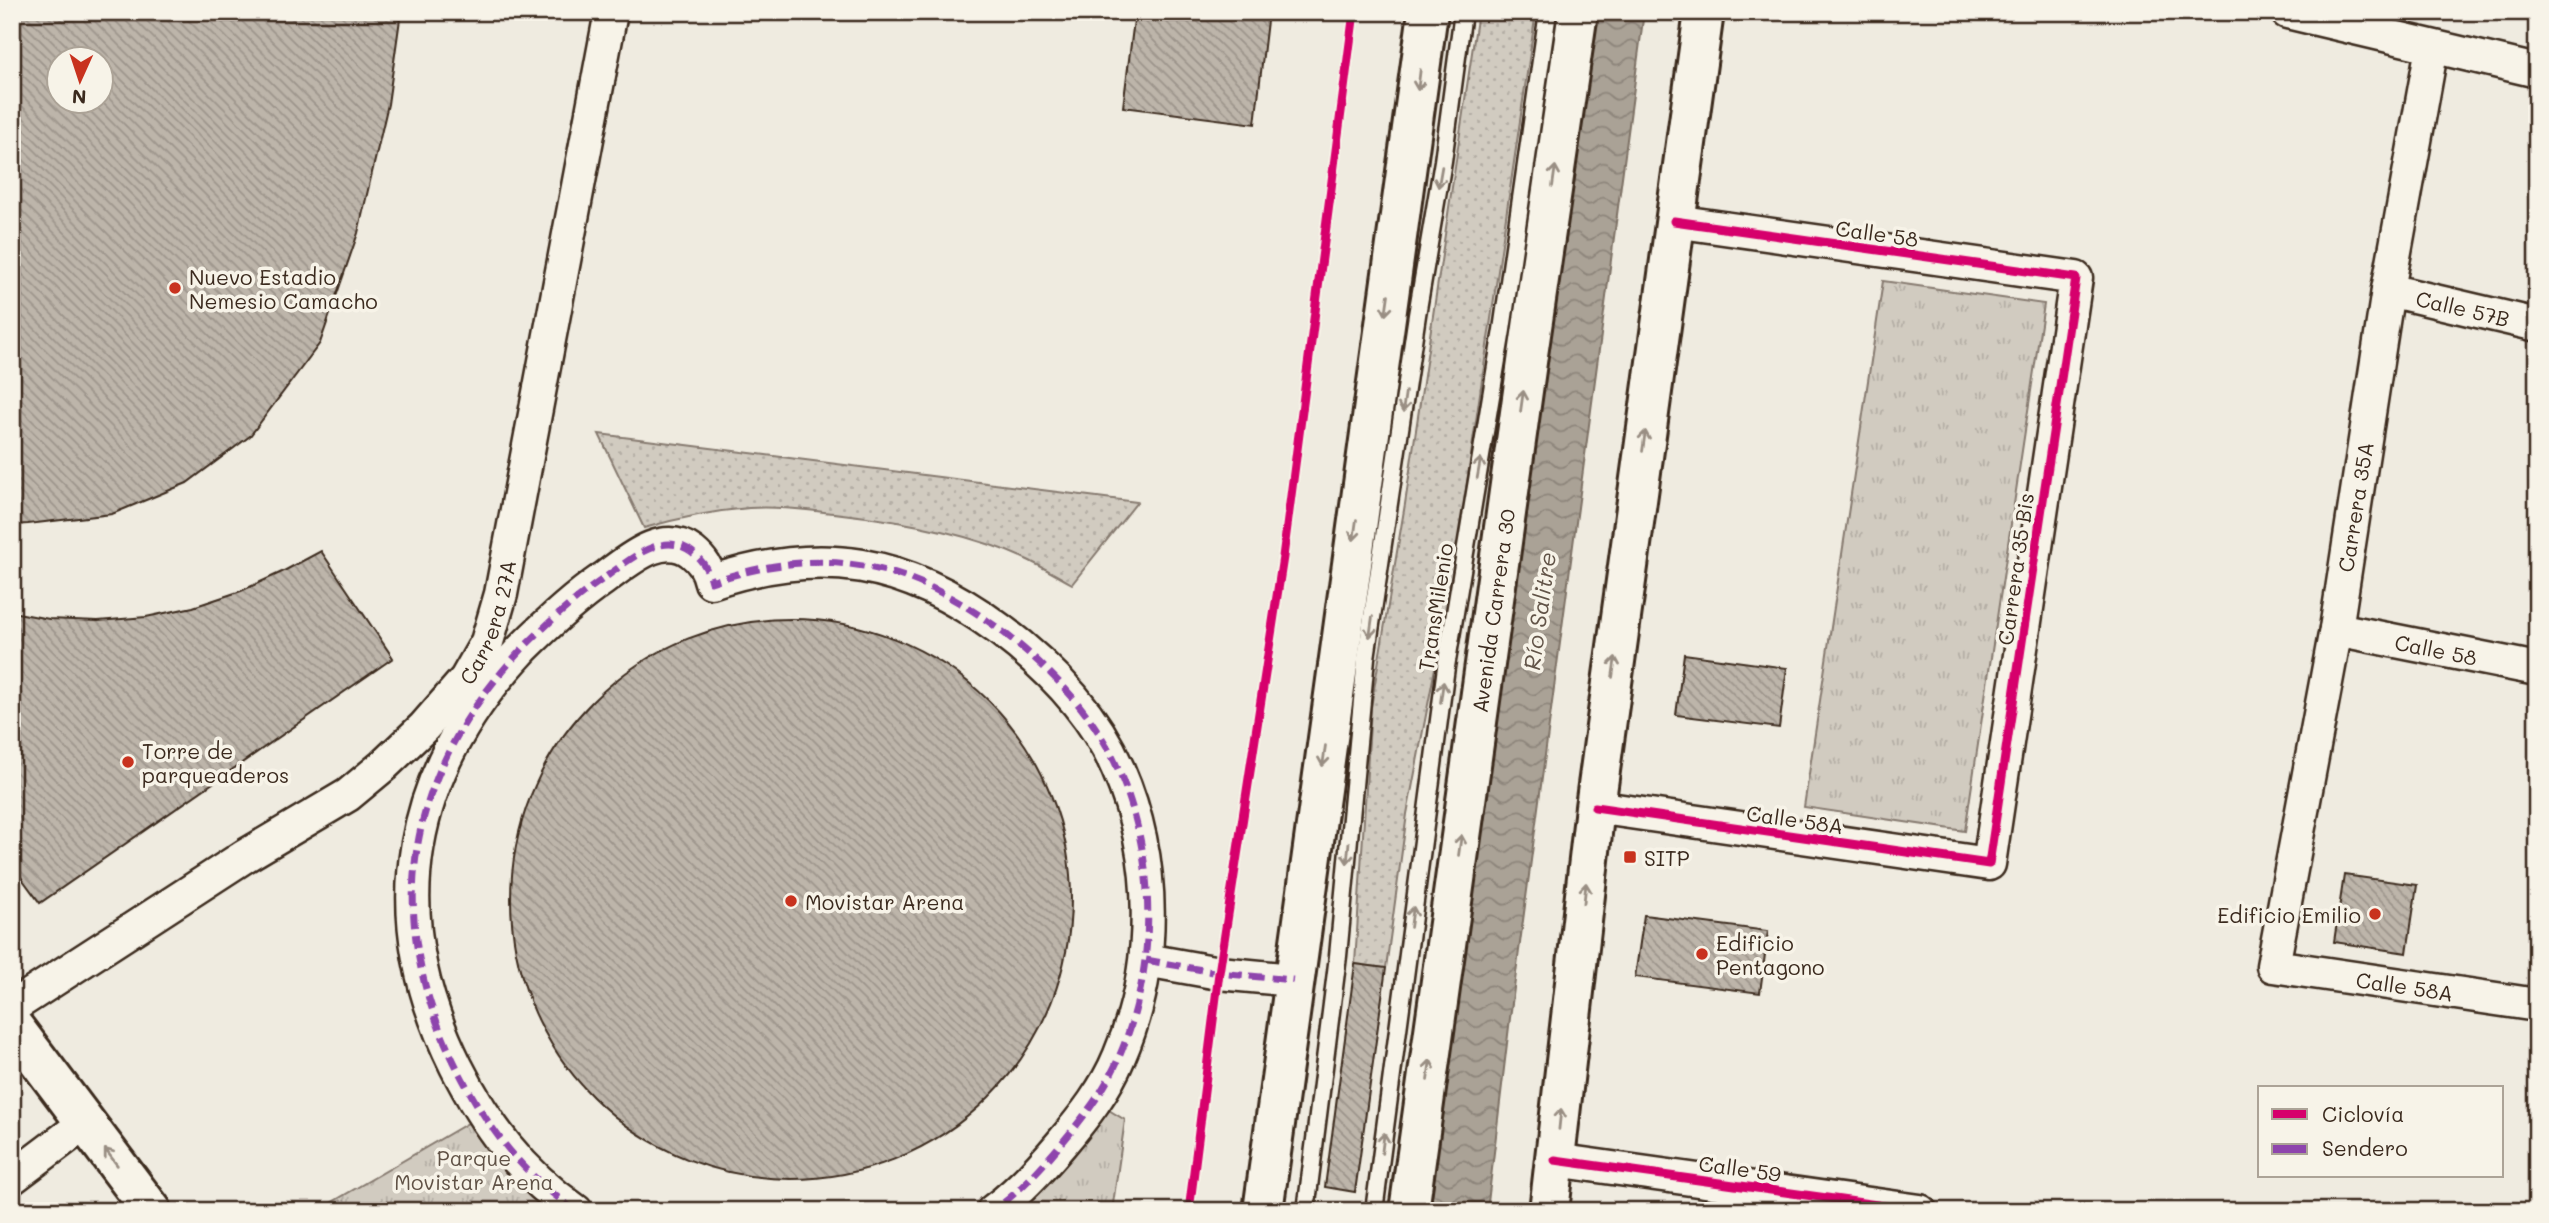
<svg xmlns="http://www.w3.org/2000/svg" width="2549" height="1223" font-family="Mali,sans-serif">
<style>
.grass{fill:url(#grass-dots);stroke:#867a6f;stroke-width:2}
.park{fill:url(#park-tufts);stroke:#867a6f;stroke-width:2}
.water{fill:url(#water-waves);stroke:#7e7266;stroke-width:2}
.building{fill:url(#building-back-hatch);stroke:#3b2a1e;stroke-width:2;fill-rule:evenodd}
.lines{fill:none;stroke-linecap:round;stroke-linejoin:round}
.lane-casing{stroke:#3b2a1e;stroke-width:21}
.street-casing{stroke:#3b2a1e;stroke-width:37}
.secondary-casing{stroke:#3b2a1e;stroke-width:44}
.highway-casing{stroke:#3b2a1e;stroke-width:44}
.lane{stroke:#f7f3e8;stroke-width:16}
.street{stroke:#f7f3e8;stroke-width:32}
.secondary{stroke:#f7f3e8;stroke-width:38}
.highway{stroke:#f7f3e8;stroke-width:38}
.quiet{stroke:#8e44ad;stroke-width:7;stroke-dasharray:14 7;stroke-linecap:butt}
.cycleway-casing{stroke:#f7f3e8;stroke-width:13}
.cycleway{stroke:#d6006c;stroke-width:9}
.oneway{stroke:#998e83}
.poi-dot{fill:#c8321e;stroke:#f7f3e8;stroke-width:2.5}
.labels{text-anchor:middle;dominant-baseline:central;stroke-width:7;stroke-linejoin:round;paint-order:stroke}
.street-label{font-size:21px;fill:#3b2a1e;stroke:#f7f3e8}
.poi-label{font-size:21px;fill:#3b2a1e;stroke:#f7f3e8;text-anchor:start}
.park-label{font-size:21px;fill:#605246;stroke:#f7f3e8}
.water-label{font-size:23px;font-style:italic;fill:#625448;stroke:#f7f3e8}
</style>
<defs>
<pattern id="grass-dots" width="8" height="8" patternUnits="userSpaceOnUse" patternTransform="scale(1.75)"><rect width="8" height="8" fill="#d1cbc0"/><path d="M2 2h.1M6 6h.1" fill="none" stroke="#b4aea5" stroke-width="1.8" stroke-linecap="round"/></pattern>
<pattern id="park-tufts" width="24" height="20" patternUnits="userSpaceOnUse" patternTransform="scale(1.75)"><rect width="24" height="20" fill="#d1cbc0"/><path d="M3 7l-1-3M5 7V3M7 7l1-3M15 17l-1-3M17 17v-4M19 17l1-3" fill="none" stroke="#b4aea5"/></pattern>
<pattern id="water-waves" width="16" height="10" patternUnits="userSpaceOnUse" patternTransform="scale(1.75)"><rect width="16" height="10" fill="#aaa296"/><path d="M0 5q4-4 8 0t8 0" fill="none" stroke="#8c847a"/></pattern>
<pattern id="building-back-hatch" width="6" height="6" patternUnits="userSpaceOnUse" patternTransform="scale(1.75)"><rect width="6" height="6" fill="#bdb5aa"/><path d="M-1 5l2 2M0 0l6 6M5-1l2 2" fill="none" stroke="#9b938a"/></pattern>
</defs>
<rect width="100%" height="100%" fill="#efebe0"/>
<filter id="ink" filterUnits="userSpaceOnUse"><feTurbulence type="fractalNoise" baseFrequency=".0143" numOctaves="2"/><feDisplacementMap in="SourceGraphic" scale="14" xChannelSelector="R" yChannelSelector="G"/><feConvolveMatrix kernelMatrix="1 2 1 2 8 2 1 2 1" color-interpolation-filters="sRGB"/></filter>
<g filter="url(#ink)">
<path class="grass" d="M 1478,12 L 1536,12 L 1455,564 L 1407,814 L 1386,968 L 1355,964 L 1371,707 L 1405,504 Z
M 599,434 L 1137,502 L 1072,584 C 1058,576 1044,568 1030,561 C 972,533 897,520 834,513 C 806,510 776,506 749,508 C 712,511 679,518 644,528 Z"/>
<path class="park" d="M 1883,281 L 2044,304 L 1965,831 L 1804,807 Z
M 1086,1096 L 1125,1120 L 1112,1211 L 985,1211 Z
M 487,1112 L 583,1211 L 317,1211 Z"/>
<path class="water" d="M 1583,12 L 1644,12 L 1510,1018 L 1487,1211 L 1430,1211 Z"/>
<path class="building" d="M 12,12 L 401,12 L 388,104 L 358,233 L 320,343 L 250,436 L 187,483 L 112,514 L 28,524 L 12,525 ZM 60,60 L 102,60 L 102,102 L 60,102 Z
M 1135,12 L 1268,12 L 1255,124 L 1123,107 Z
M 321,551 L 393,658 L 40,903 L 12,865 L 12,612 L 49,619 L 98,621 L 146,617 L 193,607 L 241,591 L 282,572 Z
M511 899a280 280 0 1 1 560 0a280 280 0 1 1-560 0Z
M 1684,654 L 1787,668 L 1779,728 L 1676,715 Z
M 2344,875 L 2417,885 L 2407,953 L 2334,942 Z
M 1644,915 L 1768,931 L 1760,993 L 1635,977 Z
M 1355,964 L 1386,968 L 1355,1192 L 1325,1187 Z"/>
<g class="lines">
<g class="lane-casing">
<path id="lane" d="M 1306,1211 L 1338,956 L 1366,658 L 1417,315 L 1443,161 L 1463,12
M 1374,1211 L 1446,667 L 1502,330 L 1548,12"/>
</g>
<g class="street-casing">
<g id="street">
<path d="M 2287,12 L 2537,71"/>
<path id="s1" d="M 2432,47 L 2388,290 L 2336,629 L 2273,966 L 2537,1005"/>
<path id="s2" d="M 2388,290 L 2537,325"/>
<path id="s3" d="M 2336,629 L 2537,669"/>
<path d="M 1595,807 L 1989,864 L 2076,278 L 1674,221"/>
<path d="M 1146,960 L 1219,973 L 1293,980"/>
<path id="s4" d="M 12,1007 L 245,856 L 348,795 L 383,766 L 424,727 L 466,679 L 487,642 L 501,594 L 611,12"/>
<path d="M 1555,1160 L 1920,1211"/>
<path d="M 12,1178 L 85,1123"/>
<path d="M 576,1211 C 520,1172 486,1126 456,1066 C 380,913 407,771 523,648 C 548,623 574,599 603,579 C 627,562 662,529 692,552 C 703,561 708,569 711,582 C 821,545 906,560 999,629 C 1047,665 1094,713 1118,769 C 1157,858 1158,967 1119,1057 C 1106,1089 1083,1118 1061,1144 C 1040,1169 1019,1192 993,1211"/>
</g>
</g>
<g class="secondary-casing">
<path id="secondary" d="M 12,1025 L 152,1211"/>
</g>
<g class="highway-casing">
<g id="highway">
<path d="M 1263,1211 L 1428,12"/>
<path id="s5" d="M 1409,1211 L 1528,355 L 1578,12"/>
<path d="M 1549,1211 L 1595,807 L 1704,12"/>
</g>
</g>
<use href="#lane" class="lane"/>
<use href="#street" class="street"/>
<use href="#secondary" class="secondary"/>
<use href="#highway" class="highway"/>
<path class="quiet" d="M 1146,960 L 1219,973 L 1293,980
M 576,1211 C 520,1172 486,1126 456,1066 C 380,913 407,771 523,648 C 548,623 574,599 603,579 C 627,562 662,529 692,552 C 703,561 708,569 711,582 C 821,545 906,560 999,629 C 1047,665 1094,713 1118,769 C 1157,858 1158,967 1119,1057 C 1106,1089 1083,1118 1061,1144 C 1040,1169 1019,1192 993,1211"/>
<g class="cycleway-casing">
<path id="cycleway" d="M 1595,807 L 1989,864 L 2076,278 L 1674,221
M 1555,1160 L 1920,1211
M 1189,1211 L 1219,973 L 1283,557 L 1354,12"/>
</g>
<use href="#cycleway" class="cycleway"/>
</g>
<defs><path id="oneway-shaft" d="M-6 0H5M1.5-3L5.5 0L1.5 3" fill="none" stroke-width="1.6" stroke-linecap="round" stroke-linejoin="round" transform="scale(1.75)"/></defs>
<g class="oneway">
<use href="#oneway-shaft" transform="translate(1419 80) rotate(97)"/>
<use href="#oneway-shaft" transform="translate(1554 176) rotate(-82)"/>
<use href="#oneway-shaft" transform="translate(1440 177) rotate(100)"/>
<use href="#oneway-shaft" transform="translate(1387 305) rotate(98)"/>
<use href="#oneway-shaft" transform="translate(1522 401) rotate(-82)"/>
<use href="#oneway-shaft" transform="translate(1404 402) rotate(98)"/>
<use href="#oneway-shaft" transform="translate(1644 441) rotate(-82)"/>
<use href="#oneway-shaft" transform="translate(1479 468) rotate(-80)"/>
<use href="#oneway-shaft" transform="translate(1355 530) rotate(98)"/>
<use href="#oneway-shaft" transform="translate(1371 627) rotate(98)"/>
<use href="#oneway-shaft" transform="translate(1614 667) rotate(-82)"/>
<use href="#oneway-shaft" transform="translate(1442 692) rotate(-82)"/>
<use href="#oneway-shaft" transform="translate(1324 756) rotate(98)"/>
<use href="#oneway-shaft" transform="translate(1460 845) rotate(-82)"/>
<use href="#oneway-shaft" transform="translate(1348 853) rotate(95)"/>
<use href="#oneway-shaft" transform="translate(1585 893) rotate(-84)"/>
<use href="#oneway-shaft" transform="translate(1412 917) rotate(-82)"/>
<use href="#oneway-shaft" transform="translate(1429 1070) rotate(-82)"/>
<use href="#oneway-shaft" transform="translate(1560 1119) rotate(-84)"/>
<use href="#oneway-shaft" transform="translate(1383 1143) rotate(-83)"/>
<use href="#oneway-shaft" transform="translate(111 1157) rotate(-127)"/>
</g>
</g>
<g class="poi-dot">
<circle cx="175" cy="288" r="7"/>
<circle cx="128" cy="762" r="7"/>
<rect x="1623" y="850" width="14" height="14" rx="3.5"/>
<circle cx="791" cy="901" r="7"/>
<circle cx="2375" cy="914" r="7"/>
<circle cx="1702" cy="954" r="7"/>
</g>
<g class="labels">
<g class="street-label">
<text transform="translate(1877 233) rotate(8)">Calle 58</text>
<text stroke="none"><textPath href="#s2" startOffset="77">Calle 57B</textPath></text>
<text transform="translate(2355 507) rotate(-81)">Carrera 35A</text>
<text transform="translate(2015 569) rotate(-82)">Carrera 35 Bis</text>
<text transform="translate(1435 607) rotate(-81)">TransMilenio</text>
<text stroke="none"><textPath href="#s5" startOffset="606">Avenida Carrera 30</textPath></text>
<text stroke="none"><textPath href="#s4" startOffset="625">Carrera 27A</textPath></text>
<text stroke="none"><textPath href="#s3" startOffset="102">Calle 58</textPath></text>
<text transform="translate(1795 819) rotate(8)">Calle 58A</text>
<text stroke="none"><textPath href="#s1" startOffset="1066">Calle 58A</textPath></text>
<text transform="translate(1740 1168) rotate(8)">Calle 59</text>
</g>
<g class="poi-label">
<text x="189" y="276">Nuevo Estadio<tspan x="189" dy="24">Nemesio Camacho</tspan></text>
<text x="142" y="750">Torre de<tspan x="142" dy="24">parqueaderos</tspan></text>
<text x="1644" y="857">SITP</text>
<text x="805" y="901">Movistar Arena</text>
<text x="2361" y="914" text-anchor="end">Edificio Emilio</text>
<text x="1716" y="942">Edificio<tspan x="1716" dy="24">Pentagono</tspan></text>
</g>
<g class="park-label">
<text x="474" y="1157">Parque<tspan x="474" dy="24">Movistar Arena</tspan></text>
</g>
<g class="water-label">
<text transform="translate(1539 611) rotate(-82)">Río Salitre</text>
</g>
</g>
<rect width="2549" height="1223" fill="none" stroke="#f7f3e8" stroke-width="42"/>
<rect x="21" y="21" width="2507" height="1181" fill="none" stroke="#3b2a1e" stroke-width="2.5" filter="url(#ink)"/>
<rect x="2258" y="1086" width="245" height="91" fill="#f7f3e8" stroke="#aca397" stroke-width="2"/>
<rect x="2272" y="1109" width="35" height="10" fill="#d6006c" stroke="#aca397" stroke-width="2"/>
<text x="2322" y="1122" font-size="21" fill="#3b2a1e">Ciclovía</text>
<rect x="2272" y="1144" width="35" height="10" fill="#8e44ad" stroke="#aca397" stroke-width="2"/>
<text x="2322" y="1156" font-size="21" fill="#3b2a1e">Sendero</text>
<g transform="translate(80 80) rotate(183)"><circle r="33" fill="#f7f3e8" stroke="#aca397" stroke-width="2"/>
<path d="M0-5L12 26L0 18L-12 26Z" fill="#c8321e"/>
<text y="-10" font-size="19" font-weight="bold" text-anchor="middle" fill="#3b2a1e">N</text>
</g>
</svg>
